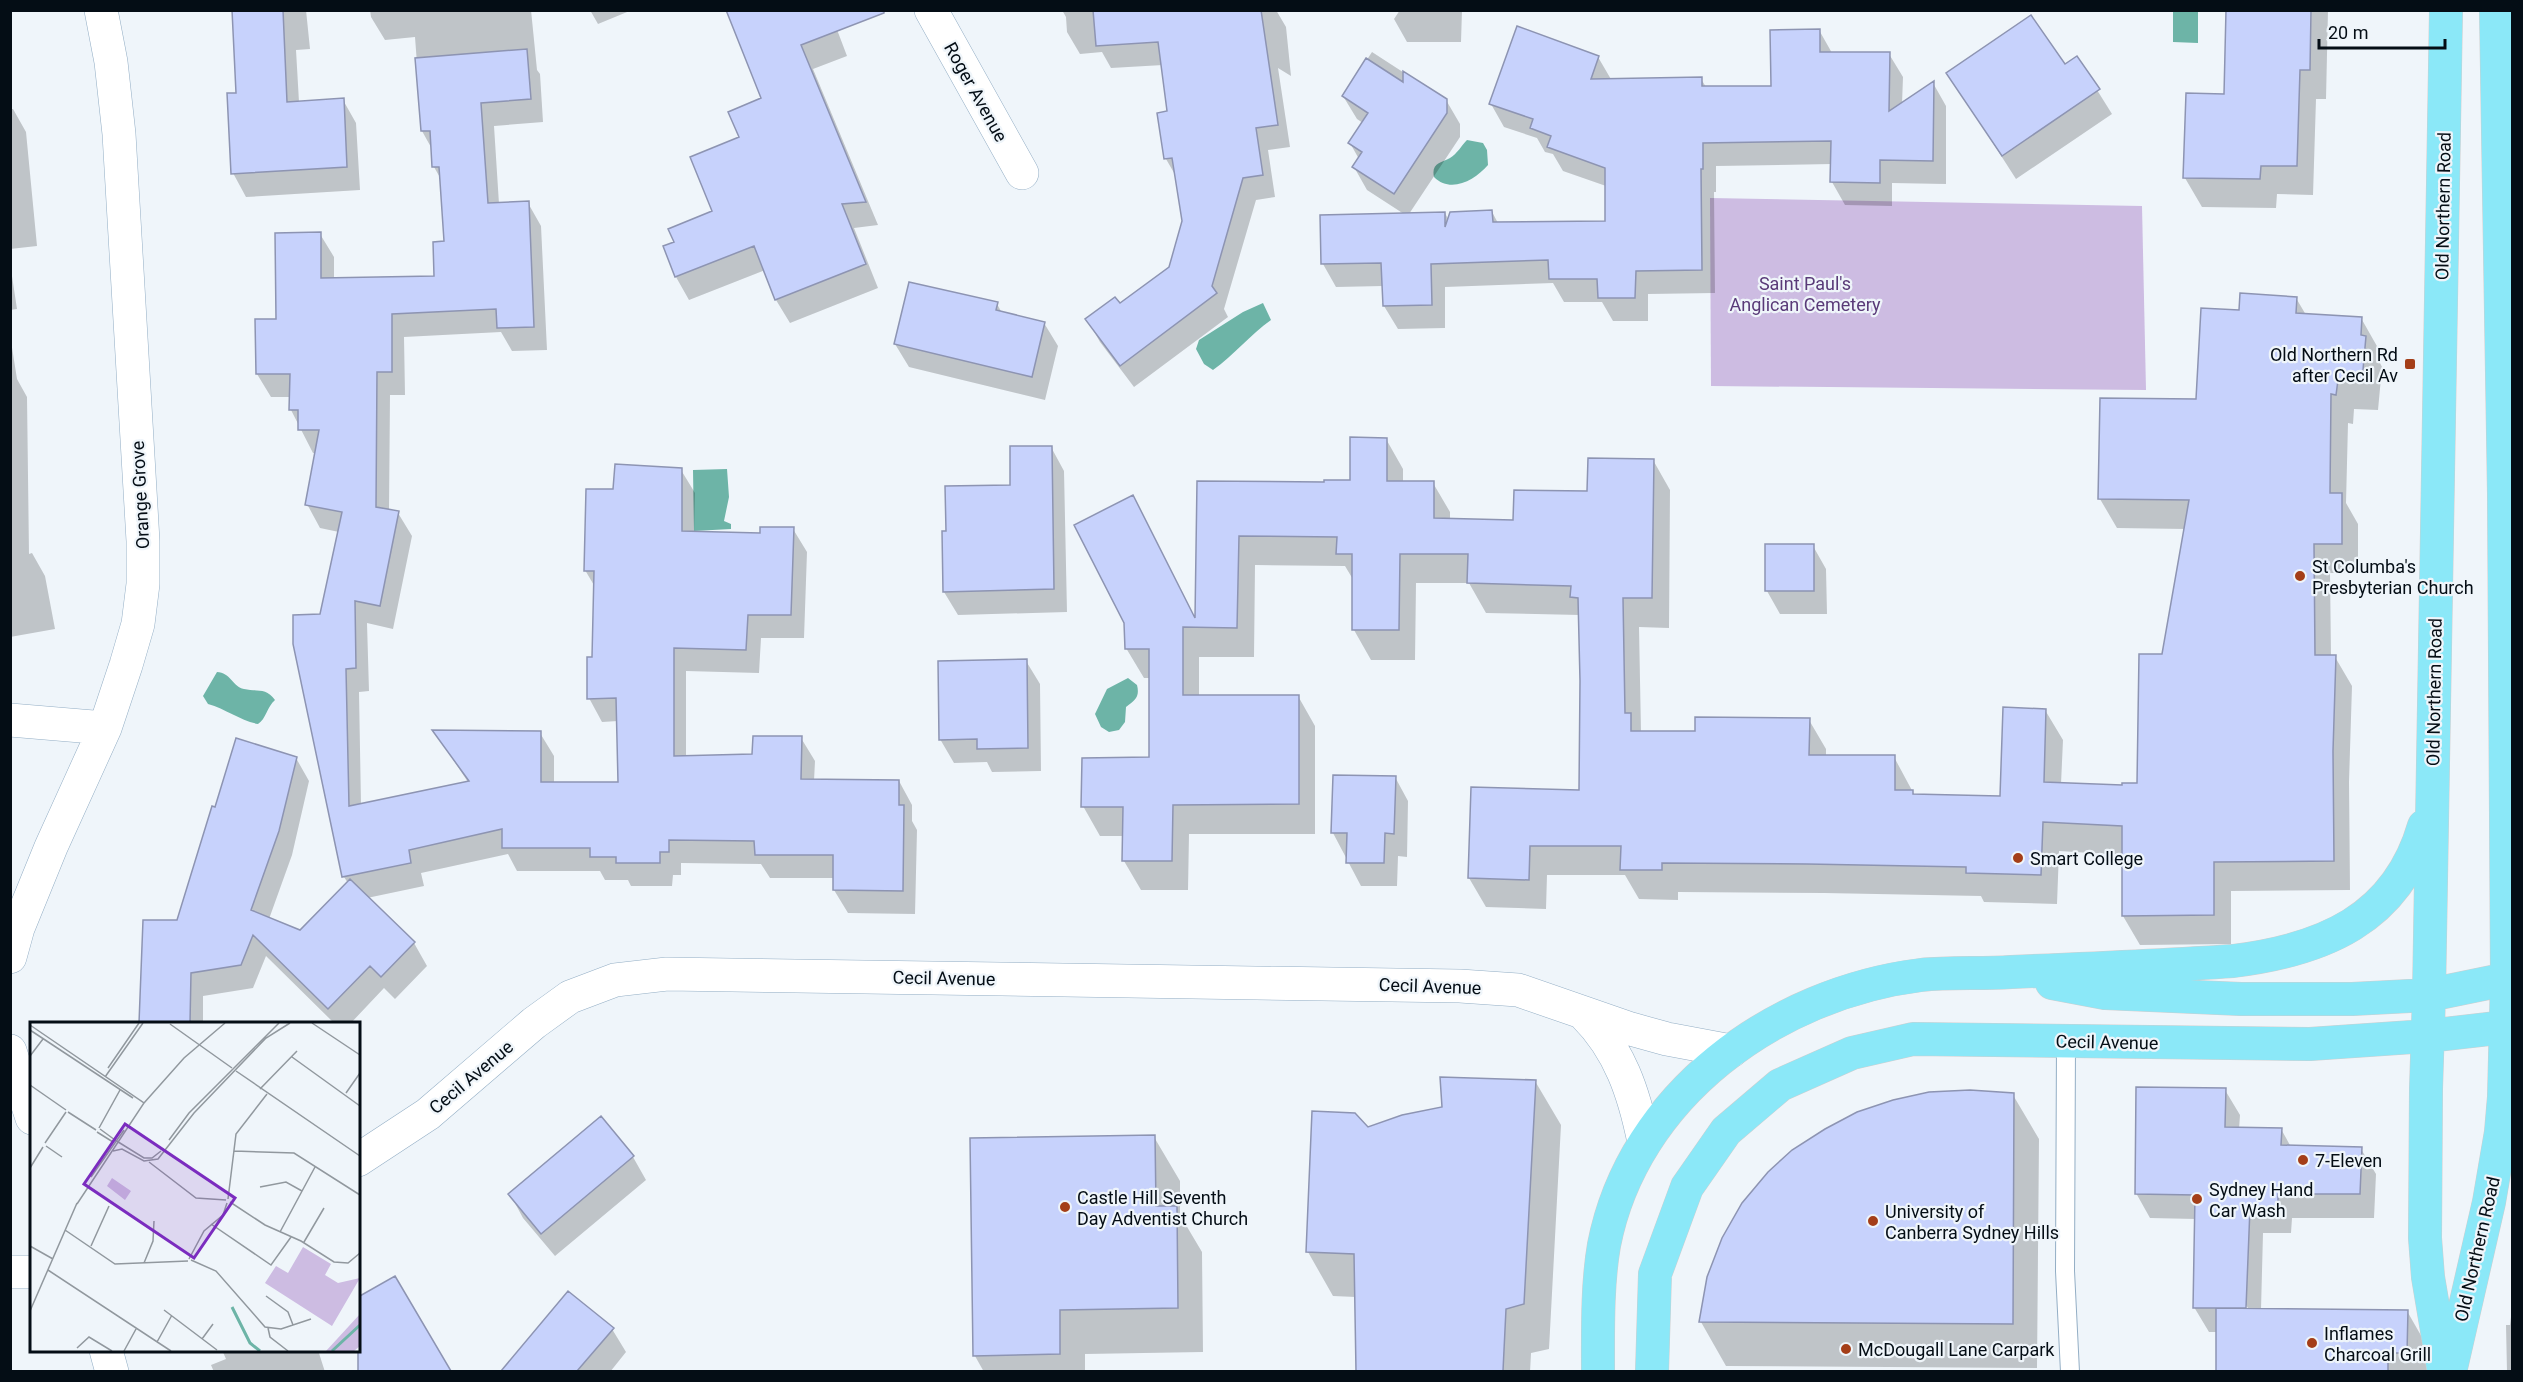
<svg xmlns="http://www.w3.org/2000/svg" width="2523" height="1382" font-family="Roboto,sans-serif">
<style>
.green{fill:#cdbce2}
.water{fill:#6db4a7}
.shadow{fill:#0003;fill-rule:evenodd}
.building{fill:#c7d2fc;stroke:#8d94b2;stroke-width:1.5}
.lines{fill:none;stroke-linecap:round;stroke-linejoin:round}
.lane-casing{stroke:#93aec5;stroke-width:20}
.street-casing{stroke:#93aec5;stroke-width:34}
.primary-casing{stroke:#cdcfd0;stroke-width:34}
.lane{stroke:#fff;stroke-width:18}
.street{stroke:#fff;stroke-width:33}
.primary{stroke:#8be8f8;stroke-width:33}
.poi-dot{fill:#a43e18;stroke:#eff5fa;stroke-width:2}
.labels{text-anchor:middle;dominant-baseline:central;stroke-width:4.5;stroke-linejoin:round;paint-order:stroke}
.street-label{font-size:18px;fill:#040d15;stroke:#eff5fa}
.park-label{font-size:18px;fill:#593a78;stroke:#eff5fa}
.poi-label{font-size:18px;fill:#040d15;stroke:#eff5fa;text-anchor:start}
.inset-river{fill:none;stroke:#6db4a7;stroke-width:3}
.inset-road{fill:none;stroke:#91989e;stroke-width:1.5}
.view{fill:#7b2cbf;fill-opacity:0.15;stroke:#7b2cbf;stroke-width:3}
.inset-edge{fill:none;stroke:#040d15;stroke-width:3}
</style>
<rect width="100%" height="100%" fill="#eff5fa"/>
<path class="green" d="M 1710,198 L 2142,206 L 2146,390 L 1711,386 Z"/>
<path class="water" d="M 2173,11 L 2198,11 L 2198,43 L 2173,42 Z
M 1467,140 L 1483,143 L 1487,150 L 1488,165 C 1475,180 1451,194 1434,177 C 1431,163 1441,163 1450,158 C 1457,154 1462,145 1467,140 Z
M 1263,303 L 1271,320 C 1250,335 1234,355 1213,370 L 1204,364 L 1196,349 L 1199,340 L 1243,312 Z
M 727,469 L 729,497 L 724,521 L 731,524 L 731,529 L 694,531 L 693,470 Z
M 217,672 C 230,672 233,687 244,689 C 256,692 266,687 275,700 C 267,707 266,719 258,724 C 241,721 226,709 208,704 L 203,696 Z
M 1128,678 L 1137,685 C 1140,697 1135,700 1126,707 L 1125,722 L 1119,730 L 1109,732 L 1101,727 L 1095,714 L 1107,689 Z"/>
<path class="shadow" d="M 231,10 L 306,10 L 310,49 L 296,50 L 299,102 L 343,100 L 356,123 L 360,190 L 246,197 L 233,173 L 238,94 L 234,17 Z
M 370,10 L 531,10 L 537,70 L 540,74 L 543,122 L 494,126 L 499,204 L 528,203 L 541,226 L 547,350 L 512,351 L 501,332 L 404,337 L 405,395 L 390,395 L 389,511 L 398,513 L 412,536 L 393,629 L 367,623 L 369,691 L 359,692 L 361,805 L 468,782 L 434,731 L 540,733 L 554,756 L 554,784 L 619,784 L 618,721 L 602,722 L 589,698 L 593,659 L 595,587 L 585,570 L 615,491 L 681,470 L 695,493 L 694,533 L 762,535 L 793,529 L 807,552 L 804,638 L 761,638 L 759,673 L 686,671 L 686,757 L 754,756 L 801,738 L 815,761 L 814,781 L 899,781 L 912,805 L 912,821 L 917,830 L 915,914 L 848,913 L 834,890 L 835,878 L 770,878 L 761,864 L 681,863 L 681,875 L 673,875 L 672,886 L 631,886 L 628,880 L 605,880 L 600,871 L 517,871 L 508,854 L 421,873 L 424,886 L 367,898 L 414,943 L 427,966 L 395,999 L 384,988 L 350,1024 L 335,1024 L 266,956 L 253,988 L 203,996 L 203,1024 L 141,1024 L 144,921 L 179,922 L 296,758 L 309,781 L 292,855 L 269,919 L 301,932 L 348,883 L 344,877 L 295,644 L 322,616 L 339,532 L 320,528 L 307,504 L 316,453 L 313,453 L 291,410 L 291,397 L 271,397 L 257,374 L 277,320 L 320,234 L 334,257 L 334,279 L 435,278 L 446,243 L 442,181 L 434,167 L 432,149 L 422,131 L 415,37 L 385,40 L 371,17 Z
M 590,10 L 632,10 L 598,24 Z
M 1062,10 L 1276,10 L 1286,27 L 1291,76 L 1278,68 L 1290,147 L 1268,150 L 1275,197 L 1256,200 L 1224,309 L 1228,317 L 1134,387 L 1100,342 L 1087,319 L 1119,305 L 1170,267 L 1183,221 L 1177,178 L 1166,159 L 1169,112 L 1163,65 L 1111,68 L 1102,52 L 1080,54 L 1067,32 L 1066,17 Z
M 1400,10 L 1462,10 L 1461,42 L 1407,42 L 1394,19 Z
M 2227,10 L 2328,10 L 2326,99 L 2316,99 L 2313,195 L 2277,194 L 2276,208 L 2202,207 L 2185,178 L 2225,95 Z
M 803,12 L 836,27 L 847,56 L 813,69 L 878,225 L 854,228 L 878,288 L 790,323 L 776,300 L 765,270 L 689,300 L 676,277 L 676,243 L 714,212 L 741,138 L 763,99 Z
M 1819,30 L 1832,53 L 1889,54 L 1903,77 L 1902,104 L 1933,83 L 1946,106 L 1946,184 L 1892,183 L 1892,206 L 1845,205 L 1832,182 L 1832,164 L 1716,166 L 1716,192 L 1714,192 L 1715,293 L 1648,294 L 1648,321 L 1613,321 L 1602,302 L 1564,302 L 1553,283 L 1445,287 L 1445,328 L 1398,329 L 1384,306 L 1383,286 L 1336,287 L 1323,264 L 1404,214 L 1367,190 L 1354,167 L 1359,159 L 1350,143 L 1363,123 L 1357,119 L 1343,96 L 1372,52 L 1446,100 L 1460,124 L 1460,137 L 1409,214 L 1445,213 L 1449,221 L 1492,212 L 1498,223 L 1607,223 L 1606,186 L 1563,171 L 1553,154 L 1545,152 L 1537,138 L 1504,127 L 1491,104 L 1598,57 L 1612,81 L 1701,79 L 1706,87 L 1772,87 Z
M 2077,58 L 2112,114 L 2016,179 L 1948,73 L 2064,66 Z
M 10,109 L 13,109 L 26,132 L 37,246 L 10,249 Z
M 10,263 L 17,309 L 10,310 Z
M 2296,298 L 2306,315 L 2361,318 L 2378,348 L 2378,359 L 2382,367 L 2378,410 L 2354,409 L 2353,424 L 2348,423 L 2346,503 L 2358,524 L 2358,573 L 2330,573 L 2331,657 L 2335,657 L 2352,686 L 2349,782 L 2350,890 L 2231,891 L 2231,944 L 2140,945 L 2123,916 L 2123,855 L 2059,851 L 2057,904 L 1984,902 L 1981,896 L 1824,893 L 1678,892 L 1678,900 L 1639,899 L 1625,875 L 1547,875 L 1546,909 L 1486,907 L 1469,878 L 1580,791 L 1580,615 L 1486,613 L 1469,583 L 1416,583 L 1415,660 L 1371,660 L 1354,630 L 1354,581 L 1345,566 L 1255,565 L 1254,657 L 1199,657 L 1199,696 L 1298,696 L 1315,726 L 1315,834 L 1189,834 L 1188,890 L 1141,890 L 1124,861 L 1124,836 L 1100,836 L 1083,806 L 1151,759 L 1151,678 L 1144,678 L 1126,648 L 1132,497 L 1196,620 L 1198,483 L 1326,484 L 1351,481 L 1386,439 L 1403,469 L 1403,482 L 1433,483 L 1450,512 L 1450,520 L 1514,521 L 1589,492 L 1653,460 L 1670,490 L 1669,628 L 1639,627 L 1641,733 L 1696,733 L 1809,720 L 1826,749 L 1826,757 L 1894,757 L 1915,796 L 2001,798 L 2045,710 L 2063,740 L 2061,784 L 2123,786 L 2139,784 L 2186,529 L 2117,528 L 2100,499 L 2197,401 L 2240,312 Z
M 997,304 L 1002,313 L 1044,323 L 1058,346 L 1045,400 L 909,367 L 895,344 Z
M 10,335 L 17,379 L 27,397 L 29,554 L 32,553 L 45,576 L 55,629 L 10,637 Z
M 1051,447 L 1064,471 L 1067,612 L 958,615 L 944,592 L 947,532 L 1012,486 Z
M 1813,546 L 1826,569 L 1827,614 L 1780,614 L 1767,591 Z
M 1026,661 L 1040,684 L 1041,771 L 992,772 L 987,762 L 954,763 L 940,739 Z
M 1395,777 L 1408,801 L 1407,857 L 1398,856 L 1397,886 L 1361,886 L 1333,833 Z
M 1535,1081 L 1561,1125 L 1549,1349 L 1531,1353 L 1530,1372 L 1357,1372 L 1356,1297 L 1333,1296 L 1308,1252 L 1368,1128 Z
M 2225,1090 L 2240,1115 L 2239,1129 L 2281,1129 L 2291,1147 L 2361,1149 L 2376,1174 L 2374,1218 L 2292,1218 L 2291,1233 L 2263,1233 L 2261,1310 L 2407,1311 L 2431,1353 L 2430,1372 L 2218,1372 L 2218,1332 L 2209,1332 L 2194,1307 L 2196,1219 L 2150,1218 L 2136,1193 ZM 2244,1301 L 2249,1310 L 2246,1310 L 2241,1302 Z
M 2013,1095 L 2039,1139 L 2037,1368 L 1726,1366 L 1701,1322 Z
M 1154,1137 L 1180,1181 L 1180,1215 L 1202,1252 L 1203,1352 L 1085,1354 L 1085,1372 L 984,1372 L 975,1356 Z
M 633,1157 L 646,1180 L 555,1256 L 523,1218 L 510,1194 Z
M 394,1278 L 449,1372 L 388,1372 L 358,1322 Z
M 569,1293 L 612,1329 L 626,1352 L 610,1372 L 503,1372 Z
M 2512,1309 L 2512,1372 L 2507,1372 L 2506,1325 L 2510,1325 Z
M 222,1350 L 318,1350 L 325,1372 L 214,1372 L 211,1365 L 226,1359 Z"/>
<path class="building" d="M 232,10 L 283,10 L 287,102 L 344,98 L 347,167 L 231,174 L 227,93 L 236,93 Z
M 726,10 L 884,10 L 884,13 L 801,45 L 866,202 L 842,204 L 866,264 L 775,300 L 754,246 L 675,277 L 663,246 L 674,242 L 668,229 L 712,211 L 690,157 L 739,137 L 728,112 L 761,98 Z
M 1093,10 L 1261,10 L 1278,125 L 1256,128 L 1263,175 L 1243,178 L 1212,286 L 1217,293 L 1120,366 L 1085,319 L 1115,297 L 1120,303 L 1169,267 L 1182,221 L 1172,158 L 1164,159 L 1157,113 L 1167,111 L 1158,42 L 1096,46 Z
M 2226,10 L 2311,10 L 2310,70 L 2300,70 L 2297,166 L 2261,166 L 2260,179 L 2183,178 L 2186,93 L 2224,94 Z
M 2031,15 L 2065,64 L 2077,56 L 2100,89 L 2002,156 L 1946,73 Z
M 1517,26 L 1599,56 L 1591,79 L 1702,77 L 1702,86 L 1771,86 L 1770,30 L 1820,29 L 1820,52 L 1890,52 L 1889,111 L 1934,81 L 1933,161 L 1880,160 L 1880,183 L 1830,182 L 1831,141 L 1703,143 L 1703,169 L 1701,169 L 1702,270 L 1636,271 L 1635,298 L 1598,298 L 1597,279 L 1549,279 L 1548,260 L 1431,264 L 1432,305 L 1383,306 L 1381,263 L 1321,264 L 1320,215 L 1445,212 L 1445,227 L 1450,212 L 1492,210 L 1493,222 L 1605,221 L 1605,168 L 1547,147 L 1551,136 L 1530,128 L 1533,119 L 1489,104 Z
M 527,49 L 531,99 L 481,103 L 488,203 L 529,201 L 534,327 L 497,328 L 496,309 L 392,314 L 392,372 L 377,372 L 376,507 L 399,511 L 380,606 L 355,601 L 356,668 L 346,669 L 349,806 L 469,781 L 432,730 L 541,731 L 541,782 L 618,782 L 616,698 L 587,699 L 587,657 L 592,657 L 594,571 L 584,571 L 586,489 L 613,489 L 615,464 L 682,468 L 682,531 L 760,533 L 760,527 L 794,527 L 791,615 L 748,615 L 746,650 L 674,648 L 674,756 L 752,754 L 753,736 L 802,736 L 801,779 L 899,780 L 899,805 L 904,805 L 903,891 L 833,890 L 833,855 L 755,855 L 754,841 L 669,840 L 669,852 L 660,852 L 660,863 L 616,863 L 616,857 L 590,857 L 590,848 L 502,848 L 502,829 L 409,850 L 411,863 L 342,877 L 293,644 L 293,615 L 320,614 L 342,512 L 305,505 L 319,430 L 298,430 L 298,410 L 289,410 L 290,374 L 256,374 L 255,319 L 276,319 L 275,233 L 321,232 L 321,278 L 434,276 L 433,242 L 444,241 L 439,167 L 432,167 L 430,131 L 421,131 L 415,58 Z
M 1366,58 L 1403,82 L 1403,71 L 1447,99 L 1447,113 L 1394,194 L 1352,167 L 1362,152 L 1348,143 L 1368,113 L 1342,96 Z
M 909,282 L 998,302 L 996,310 L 1045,322 L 1032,377 L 894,344 Z
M 2240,293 L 2297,297 L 2296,313 L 2362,317 L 2361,335 L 2366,336 L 2362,381 L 2338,380 L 2336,395 L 2331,394 L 2330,493 L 2342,493 L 2342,544 L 2314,544 L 2315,655 L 2336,655 L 2333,751 L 2334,861 L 2214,862 L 2214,915 L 2122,916 L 2122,826 L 2043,822 L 2041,875 L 1966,873 L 1966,867 L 1807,864 L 1662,863 L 1662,870 L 1620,870 L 1621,846 L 1530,846 L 1529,880 L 1468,878 L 1471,787 L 1579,790 L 1580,681 L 1578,598 L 1570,597 L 1571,586 L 1467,583 L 1468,554 L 1400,554 L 1399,630 L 1352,630 L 1352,554 L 1336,554 L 1337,537 L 1239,536 L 1237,628 L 1183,627 L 1183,695 L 1299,695 L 1299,804 L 1173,805 L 1172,861 L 1122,861 L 1123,807 L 1081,807 L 1082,758 L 1149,757 L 1149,649 L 1125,649 L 1124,623 L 1074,525 L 1133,495 L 1195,618 L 1197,481 L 1324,482 L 1324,480 L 1350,480 L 1350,437 L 1387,438 L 1387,481 L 1434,481 L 1434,518 L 1513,520 L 1514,490 L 1587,491 L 1588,458 L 1654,459 L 1652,598 L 1623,598 L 1625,713 L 1631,713 L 1631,731 L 1695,731 L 1695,717 L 1810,718 L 1809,755 L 1895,755 L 1895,790 L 1913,790 L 1913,794 L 2000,796 L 2003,707 L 2046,709 L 2044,782 L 2122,785 L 2122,783 L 2137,783 L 2139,654 L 2162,654 L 2189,500 L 2098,499 L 2100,398 L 2196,399 L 2201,308 L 2239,310 Z
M 1010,446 L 1052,446 L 1054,589 L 943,592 L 942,531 L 946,531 L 945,486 L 1010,485 Z
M 1765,544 L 1814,544 L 1814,591 L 1765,591 Z
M 1027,659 L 1028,748 L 977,749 L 977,739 L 939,740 L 938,661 Z
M 236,738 L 297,757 L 279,831 L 251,910 L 300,930 L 350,879 L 415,942 L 381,977 L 370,966 L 328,1009 L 253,935 L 241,965 L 191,973 L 190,1023 L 139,1023 L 143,920 L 177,920 L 212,806 L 215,807 Z
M 1333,775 L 1396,776 L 1394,834 L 1385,833 L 1384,863 L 1346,863 L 1347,833 L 1331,833 Z
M 1440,1077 L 1536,1080 L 1524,1304 L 1506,1309 L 1503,1371 L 1356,1371 L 1354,1254 L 1306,1252 L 1312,1111 L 1355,1113 L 1368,1127 L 1402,1115 L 1442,1107 Z
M 2136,1087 L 2226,1088 L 2225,1127 L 2282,1128 L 2281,1145 L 2362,1147 L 2360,1194 L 2278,1194 L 2278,1209 L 2250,1208 L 2246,1308 L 2193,1308 L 2195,1195 L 2135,1194 Z
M 1970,1090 L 2014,1093 L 2013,1324 L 1699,1322 L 1707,1277 L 1722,1238 L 1742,1203 L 1768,1172 L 1792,1150 L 1825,1129 L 1857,1112 L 1893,1100 L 1929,1092 Z
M 601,1116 L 634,1156 L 541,1234 L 508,1194 Z
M 1155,1135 L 1156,1206 L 1177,1206 L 1178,1308 L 1060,1310 L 1060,1354 L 973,1356 L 970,1138 Z
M 395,1276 L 451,1371 L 358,1371 L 358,1297 Z
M 568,1291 L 614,1328 L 577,1371 L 501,1371 Z
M 2216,1308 L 2408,1310 L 2407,1353 L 2388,1353 L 2388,1371 L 2216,1371 Z"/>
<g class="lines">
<g class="lane-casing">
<path id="lane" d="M 2066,1042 L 2065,1271 L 2070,1372"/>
</g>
<g class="street-casing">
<path id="street" d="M 931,10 L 1022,173
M 10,720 L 105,728
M 10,957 L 18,928 L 51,847 L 105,728 L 126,665 L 138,624 L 143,584 L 143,541 L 119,134 L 111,62 L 101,10
M 1584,1014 C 1620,1050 1634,1093 1644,1142
M 10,1051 L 32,1118
M 358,1160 L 428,1114 L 534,1023 L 570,997 L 615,980 L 667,974 L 1460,986 L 1518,990 L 1631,1029 L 1667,1039 L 1731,1051
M 10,1272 L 32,1272
M 106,1350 L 112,1372"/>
</g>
<g class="primary-casing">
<path id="primary" d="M 2052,983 L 2105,993 L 2241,999 L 2352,999 L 2429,995 L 2507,979
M 1598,1372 C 1598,1331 1597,1285 1604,1245 C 1633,1095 1775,993 1921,975 C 1950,972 1981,974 2011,972 C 2085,969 2159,966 2233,961 C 2322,950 2397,920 2424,826
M 1652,1372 L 1655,1274 L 1687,1187 L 1726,1131 L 1780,1085 L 1852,1053 L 1913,1039 L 2310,1044 L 2427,1036 L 2506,1027
M 2444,1372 L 2428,1277 L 2425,1238 L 2426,1089 L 2429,995 L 2446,10
M 2450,1372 L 2489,1202 L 2501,1132 L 2504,1097 L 2507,979 L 2504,494 L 2496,10"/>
</g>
<use href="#lane" class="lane"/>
<use href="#street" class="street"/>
<use href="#primary" class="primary"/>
</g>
<g class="poi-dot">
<rect x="2404" y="358" width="12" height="12" rx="3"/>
<circle cx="2300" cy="576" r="6"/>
<circle cx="2018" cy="858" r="6"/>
<circle cx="2303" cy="1160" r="6"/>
<circle cx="2197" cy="1199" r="6"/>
<circle cx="1065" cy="1207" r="6"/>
<circle cx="1873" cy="1221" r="6"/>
<circle cx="2312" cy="1343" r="6"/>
<circle cx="1846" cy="1349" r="6"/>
</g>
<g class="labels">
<g class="street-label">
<text transform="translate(976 92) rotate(61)">Roger Avenue</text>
<text transform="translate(2443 206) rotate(-89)">Old Northern Road</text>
<text transform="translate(140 495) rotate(-93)">Orange Grove</text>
<text transform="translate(2434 692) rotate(-89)">Old Northern Road</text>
<text transform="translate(944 978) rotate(1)">Cecil Avenue</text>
<text transform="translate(1430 986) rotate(2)">Cecil Avenue</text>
<text transform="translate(2107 1042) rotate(1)">Cecil Avenue</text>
<text transform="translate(471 1077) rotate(-40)">Cecil Avenue</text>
<text transform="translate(2477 1249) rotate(-77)">Old Northern Road</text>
</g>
<g class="park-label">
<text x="1805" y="283">Saint Paul's<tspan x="1805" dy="21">Anglican Cemetery</tspan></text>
</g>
<g class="poi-label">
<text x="2398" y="354" text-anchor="end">Old Northern Rd<tspan x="2398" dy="21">after Cecil Av</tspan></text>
<text x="2312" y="566">St Columba's<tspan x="2312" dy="21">Presbyterian Church</tspan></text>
<text x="2030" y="858">Smart College</text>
<text x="2315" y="1160">7-Eleven</text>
<text x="2209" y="1189">Sydney Hand<tspan x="2209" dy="21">Car Wash</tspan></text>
<text x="1077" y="1197">Castle Hill Seventh<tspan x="1077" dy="21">Day Adventist Church</tspan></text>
<text x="1885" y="1211">University of<tspan x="1885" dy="21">Canberra Sydney Hills</tspan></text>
<text x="2324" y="1333">Inflames<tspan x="2324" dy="21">Charcoal Grill</tspan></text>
<text x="1858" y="1349">McDougall Lane Carpark</text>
</g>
</g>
<g transform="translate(30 1022)">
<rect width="330" height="330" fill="#eff5fa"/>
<path d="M 82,156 L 101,169 L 95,178 L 77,164 ZM 273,225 L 301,242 L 295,253 L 308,261 L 330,256 L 302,304 L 235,261 L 246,244 L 258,251 ZM 330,292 L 330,324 L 324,329 L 296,329 Z" fill="#cdbce2"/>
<path class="inset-river" d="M 202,285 L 220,321 L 230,329M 302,329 L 330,303"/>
<path class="inset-road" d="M 282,1 L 330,33M 140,2 L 202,46M 0,3 L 114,81 L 47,182M 0,8 L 103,76M 0,34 L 13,17M 262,35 L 330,84M 78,46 L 109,1M 206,49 L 330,134M 75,55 L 113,1M 0,63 L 36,88M 230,67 L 267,29M 316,71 L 330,51M 114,81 L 154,36 L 195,1M 38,90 L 66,108M 69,106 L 90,68M 70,107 L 85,118M 67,110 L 83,120M 85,118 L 114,136 L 122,136 L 131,129M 139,118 L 159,91 L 249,1M 15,121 L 36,90M 16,124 L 32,135M 83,129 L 92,127 L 114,139 L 128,137 L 164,91 L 236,16 L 260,1M 204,129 L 264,131 L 330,173M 119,140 L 166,176 L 196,178M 0,146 L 13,125M 61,155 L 94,108M 230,165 L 256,160 L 272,169M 198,177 L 206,112 L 237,72M 200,180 L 235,203 L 271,219 L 304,240 L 318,241 L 330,231M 181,202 L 241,243 L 261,215M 35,208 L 85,242 L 158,239M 250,210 L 285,145M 274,220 L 294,186M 0,224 L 23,237M 61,224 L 79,184M 159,237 L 174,209 L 193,193 L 197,181M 161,238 L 186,249 L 235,305 L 251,307 L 281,297M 114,241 L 123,219 L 124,199M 18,248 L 141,329M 236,274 L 258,290 L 263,303M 134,288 L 187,328M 0,289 L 47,181M 238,306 L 240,315 L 258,329M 172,317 L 183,302M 127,320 L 142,293M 47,326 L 59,315 L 82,329M 94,329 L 106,307"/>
<path class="view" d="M 95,102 L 205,176 L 164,236 L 54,162 Z"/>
<rect width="330" height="330" class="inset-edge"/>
</g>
<rect width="2523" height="1382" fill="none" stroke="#040d15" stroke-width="24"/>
<path d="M2319 39v9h126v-9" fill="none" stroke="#040d15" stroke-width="3"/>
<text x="2328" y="39" font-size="18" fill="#040d15" stroke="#eff5fa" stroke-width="4.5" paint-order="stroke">20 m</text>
</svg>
